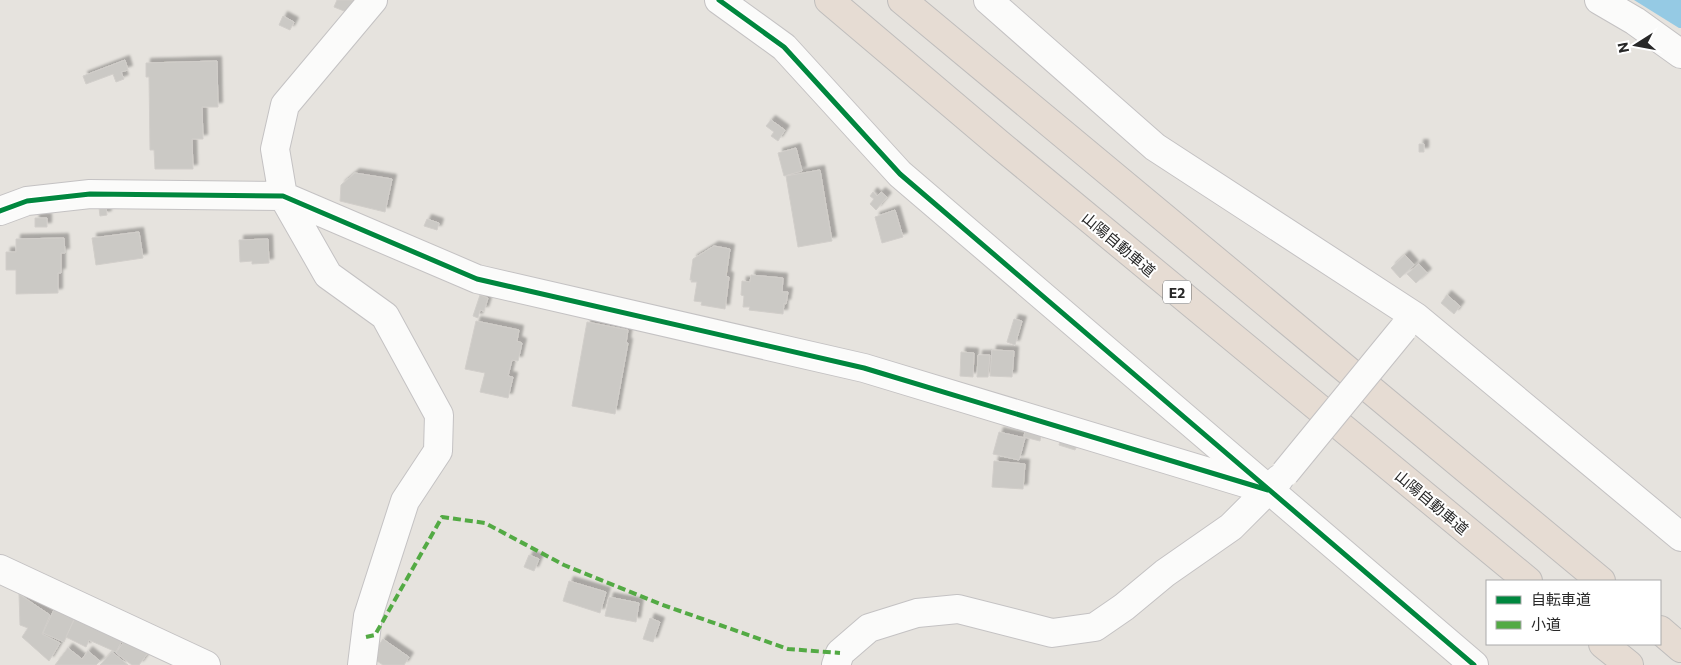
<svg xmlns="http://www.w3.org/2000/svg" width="1681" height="665" font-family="Commissioner,'Noto Sans JP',sans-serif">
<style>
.water{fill:#95cae4}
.building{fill:#cbc9c5;stroke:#d1ceca;filter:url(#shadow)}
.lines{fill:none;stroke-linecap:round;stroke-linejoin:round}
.street-casing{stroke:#c4c2c3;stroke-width:30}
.secondary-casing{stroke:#c4c2c3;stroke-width:30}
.highway-casing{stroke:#bfbdbc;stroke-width:30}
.street{stroke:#fbfbfa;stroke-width:28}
.secondary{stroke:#fbfbfa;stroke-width:28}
.highway{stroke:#e6dcd3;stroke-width:28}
.street-bridge-casing{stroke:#c4c2c3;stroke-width:30;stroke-linecap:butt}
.street-bridge{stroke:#fbfbfa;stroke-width:28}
.quiet{stroke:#53aa44;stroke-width:4;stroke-dasharray:8 4;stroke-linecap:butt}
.cycleway-casing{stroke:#fff;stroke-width:8}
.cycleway{stroke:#00873e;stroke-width:5}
.labels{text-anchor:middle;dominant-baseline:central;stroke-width:4;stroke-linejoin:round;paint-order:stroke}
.shield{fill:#fff;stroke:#686868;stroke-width:1}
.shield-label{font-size:14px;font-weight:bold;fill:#282828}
.street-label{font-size:15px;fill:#282828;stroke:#fff}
</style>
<defs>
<filter id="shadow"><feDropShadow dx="4.5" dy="-4.5" stdDeviation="1" flood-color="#0004"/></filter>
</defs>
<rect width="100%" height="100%" fill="#e6e3de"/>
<path class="water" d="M 1634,0 L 1681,0 L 1681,28 L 1679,28 Z"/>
<path class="building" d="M 337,0 L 361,0 L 354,15 L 334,7 Z
M 283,16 L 294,22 L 290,30 L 279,25 Z
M 125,60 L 128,70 L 121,72 L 124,79 L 116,82 L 113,74 L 86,84 L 83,76 Z
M 217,61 L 218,107 L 202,107 L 203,139 L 192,139 L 193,169 L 155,169 L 154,150 L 150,150 L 149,77 L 146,77 L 146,63 Z
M 771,120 L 785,130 L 778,141 L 771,136 L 774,132 L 766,126 Z
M 1419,144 L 1424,144 L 1424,152 L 1419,152 Z
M 796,148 L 802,171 L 784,176 L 778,153 Z
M 820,170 L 832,241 L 798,247 L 786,176 Z
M 355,173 L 392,179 L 385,212 L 340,201 L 341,185 Z
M 873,192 L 877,196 L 881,192 L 887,197 L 876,210 L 870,204 L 874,199 L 870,196 Z
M 106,207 L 107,215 L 100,216 L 99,208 Z
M 895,210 L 903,237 L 882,243 L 875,217 Z
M 35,218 L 47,218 L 47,227 L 35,227 Z
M 427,219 L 439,223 L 437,230 L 424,226 Z
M 139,232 L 143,258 L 96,265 L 92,238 Z
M 64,238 L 65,253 L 61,253 L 61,273 L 58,273 L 58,293 L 16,294 L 16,270 L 6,270 L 6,252 L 16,252 L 16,239 Z
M 268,239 L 269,263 L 252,264 L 252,261 L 240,262 L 239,240 Z
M 714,246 L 730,249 L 726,276 L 729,277 L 725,309 L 701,305 L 702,302 L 694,301 L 697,282 L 691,282 L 692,280 L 690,280 L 693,259 Z
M 1405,255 L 1414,265 L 1400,278 L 1391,268 Z
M 1419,264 L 1427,273 L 1416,283 L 1407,274 Z
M 751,275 L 783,278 L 782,292 L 788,292 L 786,304 L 784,303 L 783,314 L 749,310 L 750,307 L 743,307 L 744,296 L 741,295 L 742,281 L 750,282 Z
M 480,295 L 488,298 L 484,311 L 480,310 L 478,318 L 473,316 Z
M 1447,295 L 1460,306 L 1454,314 L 1441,303 Z
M 1014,319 L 1022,321 L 1015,345 L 1007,342 Z
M 476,321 L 519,330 L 517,341 L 522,343 L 518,361 L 512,360 L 508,376 L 513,377 L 508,398 L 480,392 L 485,373 L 465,369 Z
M 587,322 L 628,330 L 626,343 L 628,343 L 615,414 L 572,406 Z
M 992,350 L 1014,351 L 1012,377 L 990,376 Z
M 961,352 L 974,353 L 973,377 L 960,376 Z
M 978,355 L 990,355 L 988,377 L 977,377 Z
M 1025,430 L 1041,435 L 1040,441 L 1024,437 Z
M 999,432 L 1025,438 L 1019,460 L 993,454 Z
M 1060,441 L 1077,446 L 1075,450 L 1059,445 Z
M 994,461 L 1025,464 L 1023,489 L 992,487 Z
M 529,555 L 539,559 L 534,571 L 524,567 Z
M 569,581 L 606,592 L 600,613 L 563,601 Z
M 19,594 L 50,615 L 42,634 L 60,643 L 49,661 L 22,637 L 28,628 L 20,625 Z
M 609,597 L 639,603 L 636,622 L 605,616 Z
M 58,601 L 78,610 L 64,642 L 43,633 Z
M 79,610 L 126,633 L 116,652 L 89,640 L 86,647 L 66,637 Z
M 650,618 L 660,622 L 653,642 L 643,639 Z
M 129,634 L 150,650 L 139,665 L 132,665 L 116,653 Z
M 383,639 L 409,657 L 404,665 L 383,665 L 371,657 Z
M 68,648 L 82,659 L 88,651 L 100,661 L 96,665 L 55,665 Z
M 112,652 L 128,665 L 100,665 Z"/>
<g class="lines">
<g class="street-casing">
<path id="street" d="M 988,0 L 1155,147 L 1416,317 L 1681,537
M 1599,0 L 1635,21 L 1681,54
M 0,211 L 27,201 L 90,194 L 283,196 L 477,279 L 864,368 L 1268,490
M 0,569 L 206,665
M 362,665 L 368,616 L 405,501 L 438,451 L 439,415 L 385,316 L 328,275 L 283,196 L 275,149 L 285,105 L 373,0
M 836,665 L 840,653 L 869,628 L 917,613 L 958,609 L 1052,633 L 1095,627 L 1124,607 L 1165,573 L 1231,527 L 1279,479"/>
</g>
<g class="secondary-casing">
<path id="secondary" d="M 719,0 L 784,47 L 900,174 L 1474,665"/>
</g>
<g class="highway-casing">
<path id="highway" d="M 829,0 L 999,144 L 1528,581
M 902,0 L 1601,581
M 1660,630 L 1681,648
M 1603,644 L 1629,665"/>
</g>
<use href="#street" class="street"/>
<use href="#secondary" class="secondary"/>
<use href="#highway" class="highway"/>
<g class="street-bridge-casing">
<path id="street-bridge" d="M 1285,473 L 1403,329"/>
</g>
<use href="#street-bridge" class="street-bridge"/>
<path class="quiet" d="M 366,637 L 375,635 L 442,517 L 485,523 L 564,565 L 660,604 L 788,649 L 840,653"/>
<g class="cycleway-casing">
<path id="cycleway" d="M 719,0 L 784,47 L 900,174 L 1474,665
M 0,211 L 27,201 L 90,194 L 283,196 L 477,279 L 864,368 L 1268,490"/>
</g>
<use href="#cycleway" class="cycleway"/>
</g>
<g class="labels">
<rect class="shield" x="1163" y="280.5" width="28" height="23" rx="4"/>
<g class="shield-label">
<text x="1177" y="292">E2</text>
</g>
<g class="street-label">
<text transform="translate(1119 244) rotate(40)">山陽自動車道</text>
<text transform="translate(1432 502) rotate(40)">山陽自動車道</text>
</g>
</g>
<rect x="1486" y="580" width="175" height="65" fill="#ffffff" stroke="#a9a9a9"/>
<rect x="1496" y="596" width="25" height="8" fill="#00873e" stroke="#a9a9a9"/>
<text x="1531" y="605" font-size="15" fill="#282828">自転車道</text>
<rect x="1496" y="621" width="25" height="8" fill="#53aa44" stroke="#a9a9a9"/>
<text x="1531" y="630" font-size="15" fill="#282828">小道</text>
<g transform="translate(1636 45) rotate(259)" stroke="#ffffff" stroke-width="4" paint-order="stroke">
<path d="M0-4L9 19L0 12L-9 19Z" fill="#282828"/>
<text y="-8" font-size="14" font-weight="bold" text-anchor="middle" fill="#282828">N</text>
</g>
</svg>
